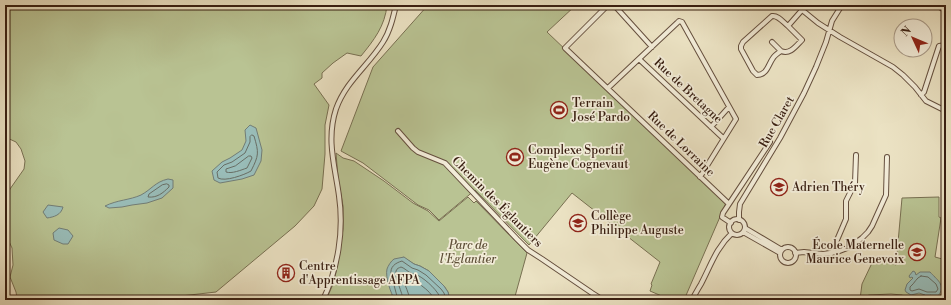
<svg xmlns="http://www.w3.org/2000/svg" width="951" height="305" font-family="'Libre Bodoni',serif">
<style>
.green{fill:#b9c393;stroke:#787052}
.water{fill:#99bdb9;stroke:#727d76}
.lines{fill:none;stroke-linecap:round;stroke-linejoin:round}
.shore{stroke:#686e65;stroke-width:1}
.street-casing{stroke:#654f3e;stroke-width:6}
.street{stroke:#f2ecd8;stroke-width:4}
.labels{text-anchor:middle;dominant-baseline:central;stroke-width:3.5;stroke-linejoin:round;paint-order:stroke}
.street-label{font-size:12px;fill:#381e11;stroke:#f2ecd8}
.poi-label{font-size:12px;fill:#381e11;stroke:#f2ecd8;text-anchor:start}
.park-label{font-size:12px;font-style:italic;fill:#5f5038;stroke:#f2ecd8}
</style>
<rect width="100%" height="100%" fill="#ebe2c3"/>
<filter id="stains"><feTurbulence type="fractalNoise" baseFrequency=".005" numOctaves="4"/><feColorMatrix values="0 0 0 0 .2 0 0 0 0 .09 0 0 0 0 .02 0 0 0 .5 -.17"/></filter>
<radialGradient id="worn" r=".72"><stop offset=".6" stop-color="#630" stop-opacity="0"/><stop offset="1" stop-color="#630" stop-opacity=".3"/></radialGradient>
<path class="green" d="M 5,5 L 387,5 C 385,26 374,40 361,56 L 347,53 L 333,63 L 322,73 L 322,78 L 314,84 L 329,105 L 325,125 L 325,154 L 322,189 L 314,206 L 295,226 L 216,292 L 146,300 L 16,300 L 17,298 L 16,292 L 10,277 L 13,265 L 12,248 L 5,233 L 5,200 L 10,189 L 24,169 L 25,161 L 21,149 L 16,142 L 5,137 Z
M 428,5 L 576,5 L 547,32 L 726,203 L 684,300 L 671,300 L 650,291 L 652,285 L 651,284 L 660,262 L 572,193 L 529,245 L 475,190 L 439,220 L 429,210 L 418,205 L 363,163 L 341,151 L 373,67 Z
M 336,153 L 343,158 L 354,161 L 384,181 L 413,203 L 428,211 L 439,221 L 468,197 L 474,203 L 476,201 L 527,253 L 514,300 L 450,300 L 448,292 L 444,286 L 429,271 L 420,266 L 414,264 L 403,257 L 392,295 L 395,300 L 326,300 L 334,282 L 339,257 L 343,229 L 343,206 L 338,178 Z
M 939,197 L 939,217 L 941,218 L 935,257 L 946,260 L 946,300 L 910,300 L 902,295 L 891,294 L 869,295 L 860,299 L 862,284 L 872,263 L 874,263 L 876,257 L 896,265 L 902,198 Z"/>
<path class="water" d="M 250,125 L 256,128 L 262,150 L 261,161 L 254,175 L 242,179 L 220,183 L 214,180 L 212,171 L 222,162 L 230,158 L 242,150 L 246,141 L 245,130 Z
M 168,179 L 173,180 L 173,188 L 162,198 L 147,203 L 132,205 L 122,207 L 109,208 L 105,206 C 117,200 130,200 141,195 C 152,189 155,182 168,179 Z
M 48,205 L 63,207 C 61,215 54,217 47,218 L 43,212 Z
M 59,228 L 68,230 L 73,236 L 68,244 L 63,244 L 54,240 L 53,233 Z
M 404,257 L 414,264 L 420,266 L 429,271 L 444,286 L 448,292 L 450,300 L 395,300 C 391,294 385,277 387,269 C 388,266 391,261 394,259 C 397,258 401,258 404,257 Z
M 913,271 L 915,272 L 916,275 L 920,272 L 930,272 C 936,279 947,285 938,296 L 934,297 L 930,295 L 928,298 L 929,300 L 934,300 L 917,300 L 919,298 L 924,298 L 925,295 L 919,293 L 911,295 L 906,292 L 905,290 L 907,284 L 913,278 L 912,277 L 910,278 L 909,276 Z"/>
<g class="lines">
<path class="shore" d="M 252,135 L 254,136 C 259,153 259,155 251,171 C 244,175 225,182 218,178 L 217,172 L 224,165 L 232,162 L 245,153 L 250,142 L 250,137 Z
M 249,156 L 251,156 L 252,158 L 247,168 C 241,170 232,174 226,172 L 226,169 L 235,166 Z
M 167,184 L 169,185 L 169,187 C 163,193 157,198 148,197 L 149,194 L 162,185 Z
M 921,276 L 928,277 L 936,284 L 938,289 L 936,292 L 927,292 L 919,289 L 912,291 L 910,290 L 910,287 C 915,283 916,278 921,276 Z
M 398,300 L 391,274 C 390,267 395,263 402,261 L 412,268 L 418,270 L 426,275 L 441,289 L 444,293 L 446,300
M 403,300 C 403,293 394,277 396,271 C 397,268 399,268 401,267 C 404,268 406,270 409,272 C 412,274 416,274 419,276 C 426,280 439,291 441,300
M 410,300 C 409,293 405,286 403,279 L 405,277 C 416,281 429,289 435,300"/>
<g class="street-casing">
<path id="street" d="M 609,5 L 607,6 L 565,48 L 729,204 L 723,213 L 722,217 L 731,223
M 614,5 L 652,47
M 796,5 L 818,23 L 840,37 L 893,67 L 903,75 L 915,87 L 926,101 L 946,111
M 936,5 L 946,11
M 788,26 C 783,22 778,15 772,16 L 743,42 L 741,46 L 741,49 L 753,71 L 757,75 C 767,75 768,65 773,58 C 775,55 778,53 781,51 C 790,55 796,46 802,40 L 788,26 L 802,10
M 772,42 L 781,51
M 639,59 L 723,138
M 608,88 L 677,23 L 679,21 L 682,22 L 736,119 L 700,177
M 921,95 L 924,92 L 939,46 L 946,45
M 711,127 L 729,107
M 398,131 L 413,148 L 418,152 L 445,163 L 517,239 L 528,250 L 542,259 L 592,293 L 603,300
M 729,204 L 770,142
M729 227a8 8 0 1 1 16 0a8 8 0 1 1-16 0Z
M 739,220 L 739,212 L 740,204 L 780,138 L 804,93 L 816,67 L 826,42 L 832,21 L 842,5
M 745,228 L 782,250
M 743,232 L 780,253
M780 255a8 8 0 1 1 16 0a8 8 0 1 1-16 0Z
M 795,253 L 804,252 L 823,254 L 837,252 L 850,247 L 862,238 L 868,232 L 872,226 L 886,195 L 887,157
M 831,254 L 846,219 L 846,201 L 855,183 L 856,155
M 323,300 C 338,268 344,231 339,196 C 335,166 326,140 336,109 C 346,81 368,66 383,42 C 390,31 393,18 396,5
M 692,300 C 695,294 698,289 701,284 C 711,265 716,248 732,233"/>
</g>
<use href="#street" class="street"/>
</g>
<defs>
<g id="stadium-ring" transform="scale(0.9)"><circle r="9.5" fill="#f2ecd8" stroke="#8f2418" stroke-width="1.5"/><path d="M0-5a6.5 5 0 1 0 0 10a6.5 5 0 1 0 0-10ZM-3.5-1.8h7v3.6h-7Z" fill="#8f2418"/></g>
<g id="school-ring" transform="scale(0.9)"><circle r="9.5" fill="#f2ecd8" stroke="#8f2418" stroke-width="1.5"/><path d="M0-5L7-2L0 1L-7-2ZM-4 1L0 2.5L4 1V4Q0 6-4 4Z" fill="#8f2418"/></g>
<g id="building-ring" transform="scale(0.9)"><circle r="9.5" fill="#f2ecd8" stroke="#8f2418" stroke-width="1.5"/><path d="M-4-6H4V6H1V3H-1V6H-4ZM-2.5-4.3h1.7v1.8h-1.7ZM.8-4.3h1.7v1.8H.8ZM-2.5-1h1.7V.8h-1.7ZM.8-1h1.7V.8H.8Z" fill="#8f2418"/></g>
</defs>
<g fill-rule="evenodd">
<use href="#stadium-ring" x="559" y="110"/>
<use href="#stadium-ring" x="515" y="157"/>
<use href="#school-ring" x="779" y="187"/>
<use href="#school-ring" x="578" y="223"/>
<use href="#school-ring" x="917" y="252"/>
<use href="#building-ring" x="286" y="273"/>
</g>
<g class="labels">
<g class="street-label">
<text transform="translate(688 91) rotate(43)">Rue de Bretagne</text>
<text transform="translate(777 122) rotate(-60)">Rue Claret</text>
<text transform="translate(681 144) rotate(44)">Rue de Lorraine</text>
<text transform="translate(497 202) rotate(45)">Chemin des Églantiers</text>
</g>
<g class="poi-label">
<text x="572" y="103">Terrain<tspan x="572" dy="14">José Pardo</tspan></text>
<text x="528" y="150">Complexe Sportif<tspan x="528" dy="14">Eugène Cognevaut</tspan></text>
<text x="792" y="187">Adrien Théry</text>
<text x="591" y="216">Collège<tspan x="591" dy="14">Philippe Auguste</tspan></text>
<text x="904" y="245" text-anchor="end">École Maternelle<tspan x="904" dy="14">Maurice Genevoix</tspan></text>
<text x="299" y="266">Centre<tspan x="299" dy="14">d'Apprentissage AFPA</tspan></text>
</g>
<g class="park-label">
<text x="468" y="245">Parc de<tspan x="468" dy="14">l'Eglantier</tspan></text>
</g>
</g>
<rect width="951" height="305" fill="none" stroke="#ebe2c3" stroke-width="20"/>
<rect x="6" y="6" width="939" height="293" fill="none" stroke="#381e11" stroke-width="2"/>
<rect x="10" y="10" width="931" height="285" fill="none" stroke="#381e11"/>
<g transform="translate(913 38) rotate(314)"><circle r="19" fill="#f2ecd8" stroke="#a89a88"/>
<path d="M0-3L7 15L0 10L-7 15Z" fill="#8f2418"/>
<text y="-6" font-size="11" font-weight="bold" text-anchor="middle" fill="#381e11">N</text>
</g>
<rect width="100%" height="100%" filter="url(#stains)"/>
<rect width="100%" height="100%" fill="url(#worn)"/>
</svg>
